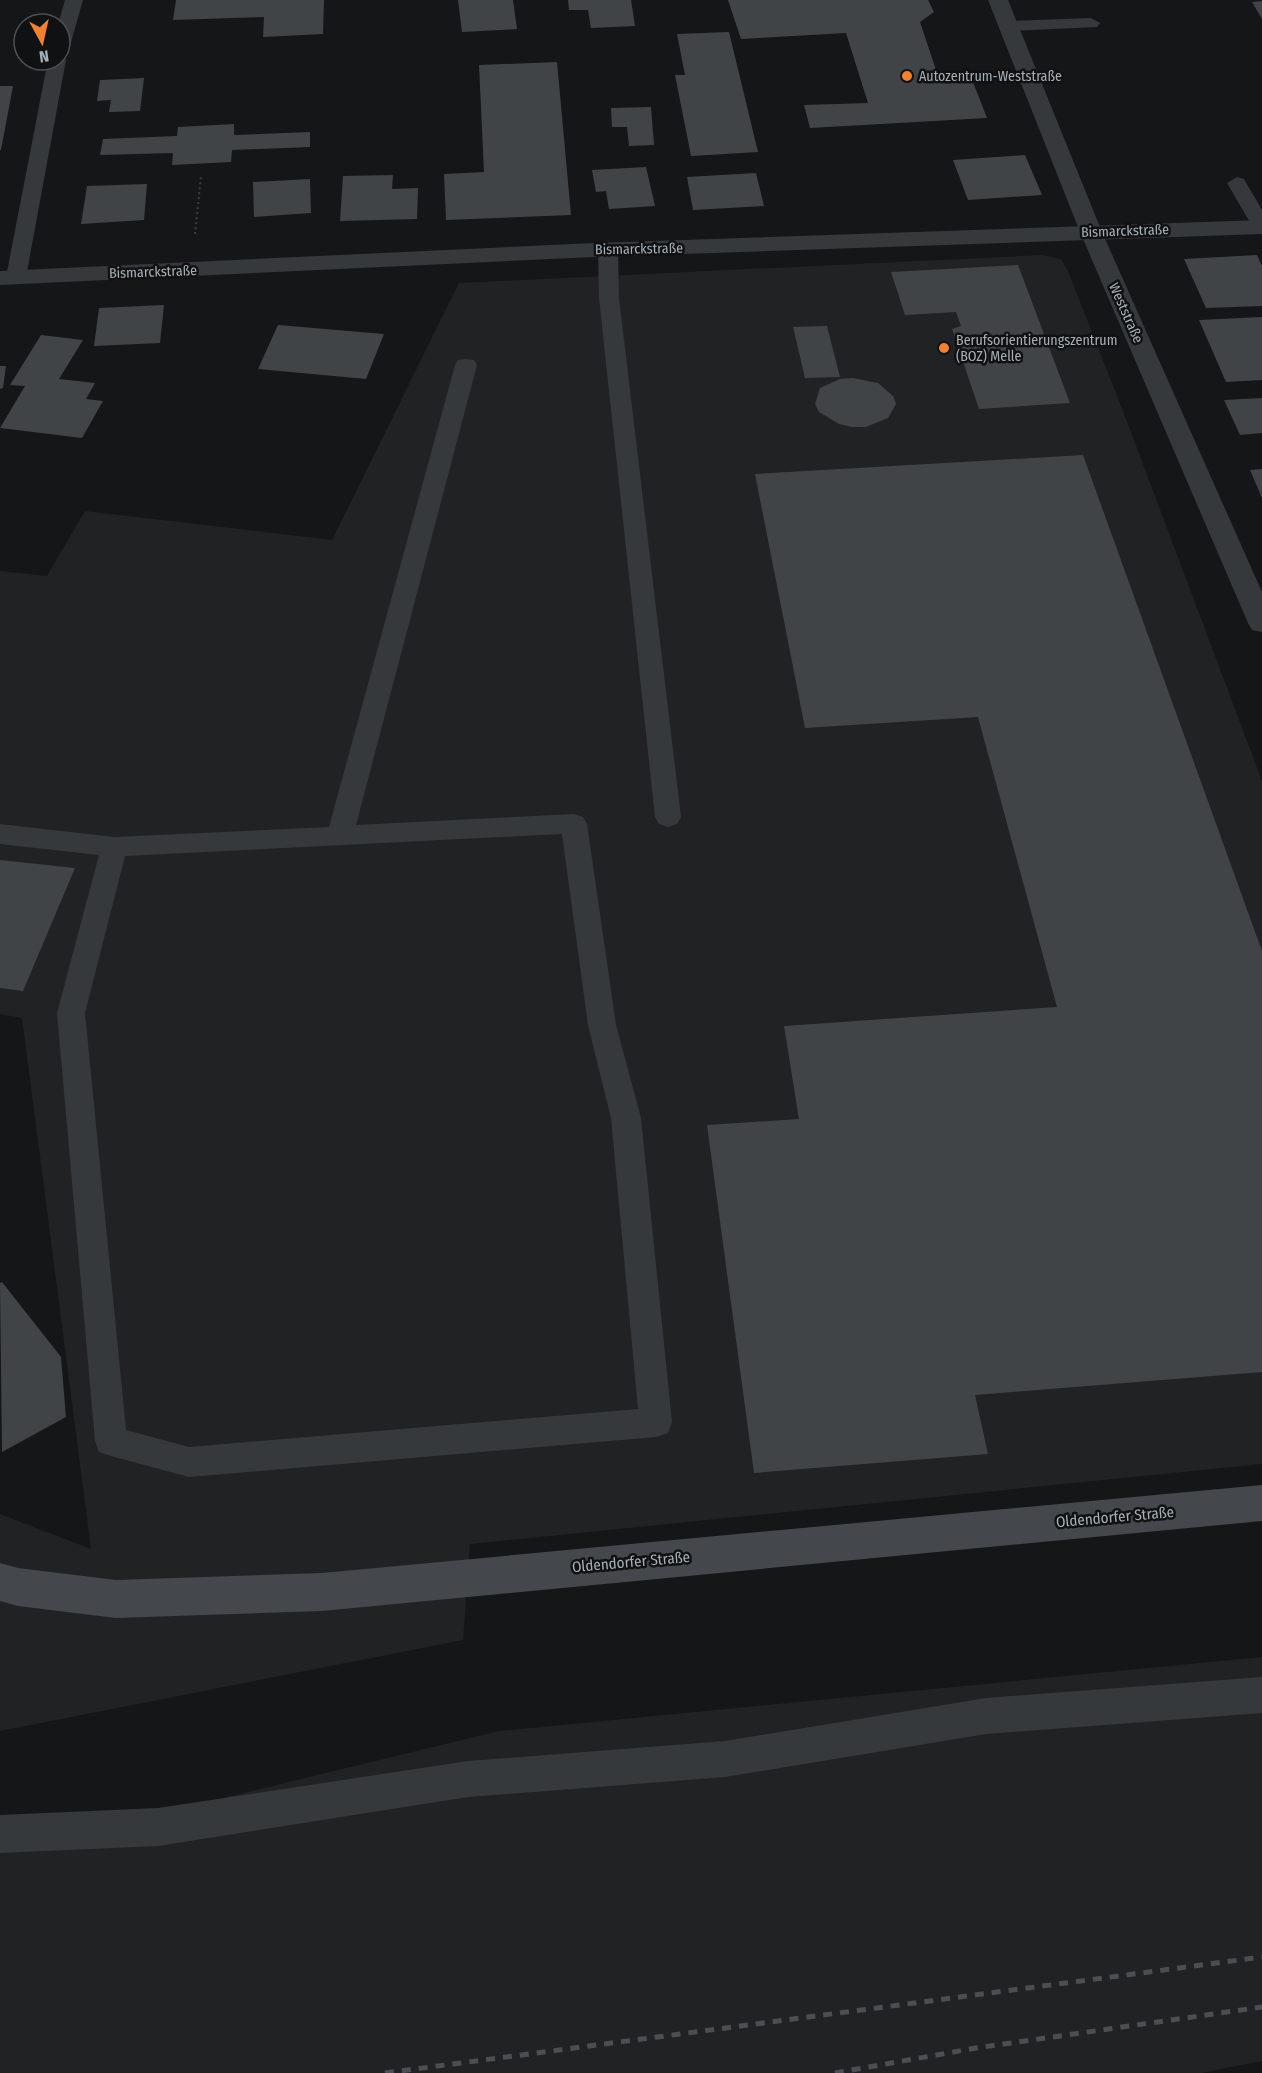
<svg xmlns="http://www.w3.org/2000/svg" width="1262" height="2073" font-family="'Fira Sans Condensed',sans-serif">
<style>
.built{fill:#212224}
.building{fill:#414447}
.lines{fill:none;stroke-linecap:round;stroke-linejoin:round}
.path{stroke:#3c4043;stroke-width:2;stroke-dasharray:2 3;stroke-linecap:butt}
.service{fill:#36393c;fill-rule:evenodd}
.minor{fill:#36393c;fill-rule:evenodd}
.tertiary{fill:#36393c;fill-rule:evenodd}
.secondary{fill:#44484c;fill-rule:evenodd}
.rail{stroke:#4b4f53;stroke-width:5;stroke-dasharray:9 8;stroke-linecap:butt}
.poi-dot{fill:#f28132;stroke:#101112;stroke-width:2}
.labels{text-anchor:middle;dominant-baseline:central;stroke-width:5;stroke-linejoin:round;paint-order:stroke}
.far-poi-label{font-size:14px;fill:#a7b0b7;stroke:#101112;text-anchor:start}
.far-street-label{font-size:14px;fill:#a7b0b7;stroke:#101112}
.street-label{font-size:15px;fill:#a7b0b7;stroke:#101112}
</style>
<rect width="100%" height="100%" fill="#151617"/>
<path class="built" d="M 1042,255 L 1061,259 L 1068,271 L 1128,424 L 1262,781 L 1262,1464 L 470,1544 L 463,1640 L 0,1731 L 0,1514 L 91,1549 L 22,1018 L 0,1014 L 0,571 L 47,576 L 85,511 L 332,540 L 459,283 Z
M 1262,1657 L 1262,2061 L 1201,2073 L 0,2073 L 0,1852 L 499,1731 Z"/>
<path class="building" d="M 176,0 L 324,0 L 323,34 L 263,37 L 264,17 L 173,20 Z
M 458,0 L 513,0 L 517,29 L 462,32 Z
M 568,0 L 631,0 L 635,26 L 591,28 L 588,10 L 569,10 Z
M 728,0 L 928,0 L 934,12 L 920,22 L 939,79 L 971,77 L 987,118 L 810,128 L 804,105 L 868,103 L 846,33 L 741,39 Z
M 1262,1 L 1262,19 L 1252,2 Z
M 729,32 L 758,152 L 691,156 L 675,75 L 685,75 L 677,34 Z
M 557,62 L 571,215 L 446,220 L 444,174 L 484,172 L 479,65 Z
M 144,78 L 140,111 L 109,112 L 111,100 L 97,101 L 100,80 Z
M 0,86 L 13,86 L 1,150 L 0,150 Z
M 651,107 L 654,145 L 629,146 L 627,127 L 612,127 L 611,108 Z
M 234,124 L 234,135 L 310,132 L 310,147 L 232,150 L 231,162 L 172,165 L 173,153 L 100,155 L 103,139 L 177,136 L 178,127 Z
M 1025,155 L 1042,195 L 968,200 L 953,160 Z
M 646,167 L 655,206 L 609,209 L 606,191 L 596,192 L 592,170 Z
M 756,173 L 764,206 L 693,210 L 687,177 Z
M 393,175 L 392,189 L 418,188 L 417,219 L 340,221 L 343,176 Z
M 310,179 L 311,213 L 254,217 L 253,182 Z
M 147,184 L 144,220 L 81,224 L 87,186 Z
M 1257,255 L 1262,266 L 1262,306 L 1206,308 L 1184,259 Z
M 1018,265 L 1070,403 L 979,409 L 952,329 L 961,326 L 956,312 L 905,315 L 891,272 Z
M 164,305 L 160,343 L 94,346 L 99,308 Z
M 1262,317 L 1262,380 L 1226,382 L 1199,320 Z
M 278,325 L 384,334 L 366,379 L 258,369 Z
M 827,326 L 840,377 L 805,378 L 793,327 Z
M 41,335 L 83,340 L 59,379 L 95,383 L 86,399 L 103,401 L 82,438 L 0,428 L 25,386 L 10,385 Z
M 0,366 L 6,366 L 3,388 L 0,389 Z
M 853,378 L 878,383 L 893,396 L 896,404 L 888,418 L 866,427 L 852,427 L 839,424 L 819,412 L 815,404 L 820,388 L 840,379 Z
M 1262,398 L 1262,433 L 1240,435 L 1224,400 Z
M 1083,455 L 1262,951 L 1262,1372 L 975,1395 L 988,1454 L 754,1473 L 707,1125 L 799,1119 L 784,1026 L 1057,1007 L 978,717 L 805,728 L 755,474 Z
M 1262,469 L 1262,498 L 1250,470 Z
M 0,860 L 75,868 L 23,991 L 0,988 Z
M 2,1282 L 61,1357 L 66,1417 L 2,1452 L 0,1283 Z"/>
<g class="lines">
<path class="path" d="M 195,234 L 201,176"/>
<path class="service" d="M 65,0 L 83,0 L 69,49 L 60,54 L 58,24 Z
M 1091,18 L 1100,23 L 1097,27 L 1008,31 L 999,26 L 1008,21 Z
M 60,55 L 66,60 L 26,277 L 23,281 L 9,281 L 6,277 L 48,60 L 60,60 Z
M 1237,177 L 1244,179 L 1262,210 L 1262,233 L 1255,231 L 1227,183 Z
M 608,243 L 615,245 L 618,249 L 619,298 L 681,817 L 677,824 L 668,827 L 659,824 L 655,817 L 599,298 L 598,249 L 601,245 Z
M 466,359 L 474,360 L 477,365 L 356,825 L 574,814 L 583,817 L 587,824 L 616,1025 L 641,1118 L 672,1422 L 668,1433 L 656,1437 L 189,1477 L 111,1456 L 99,1452 L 95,1441 L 57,1013 L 99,855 L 0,844 L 0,824 L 114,837 L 329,827 L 455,365 L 458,360 ZM 562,834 L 588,1025 L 611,1118 L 638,1409 L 189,1447 L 126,1430 L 85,1013 L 125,856 Z
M 1262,1677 L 1262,1713 L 986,1734 L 725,1777 L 468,1797 L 158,1846 L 0,1853 L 0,1815 L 158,1808 L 468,1761 L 725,1741 L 986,1698 Z"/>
<path class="minor" d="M 1262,220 L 1262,234 L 594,257 L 0,285 L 0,271 L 594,243 Z"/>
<path class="tertiary" d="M 988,0 L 1008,0 L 1102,232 L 1262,592 L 1262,632 L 1252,630 L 1248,623 L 1080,232 Z"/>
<path class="secondary" d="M 1262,1485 L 1262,1521 L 322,1611 L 116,1618 L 18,1606 L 0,1601 L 0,1563 L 18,1568 L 116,1580 L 322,1573 Z"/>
<path class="rail" d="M 385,2073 L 1262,1957
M 835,2073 L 976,2048 L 1262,2007"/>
</g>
<g class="poi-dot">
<circle cx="907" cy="76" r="6"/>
<circle cx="944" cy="348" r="6"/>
</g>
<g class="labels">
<g class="far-poi-label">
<text x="919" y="76">Autozentrum-Weststraße</text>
<text x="956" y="340">Berufsorientierungszentrum<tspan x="956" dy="16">(BOZ) Melle</tspan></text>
</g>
<g class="far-street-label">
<text transform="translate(1125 231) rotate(-2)">Bismarckstraße</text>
<text transform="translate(639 249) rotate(-1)">Bismarckstraße</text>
<text transform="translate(153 272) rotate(-2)">Bismarckstraße</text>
<text transform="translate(1126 313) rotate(66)">Weststraße</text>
</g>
<g class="street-label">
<text transform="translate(1115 1517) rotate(-5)">Oldendorfer Straße</text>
<text transform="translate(631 1562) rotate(-5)">Oldendorfer Straße</text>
</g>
</g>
<g transform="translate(42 42) rotate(172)"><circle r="28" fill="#101112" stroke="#4c5154" stroke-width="1.5"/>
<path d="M0-4.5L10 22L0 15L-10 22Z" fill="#f28132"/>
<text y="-9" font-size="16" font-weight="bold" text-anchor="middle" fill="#a7b0b7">N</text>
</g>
</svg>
